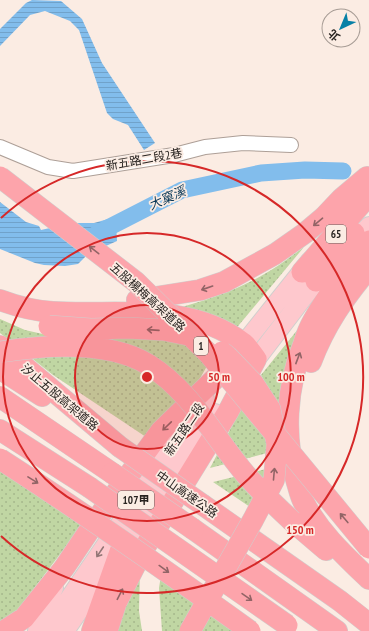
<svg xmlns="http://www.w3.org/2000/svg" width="369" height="631" font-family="'PT Sans Narrow','Noto Sans TC',sans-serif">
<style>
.grass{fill:url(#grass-dots)}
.water{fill:url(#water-rules)}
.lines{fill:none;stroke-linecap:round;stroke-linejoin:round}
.river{stroke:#82bdec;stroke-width:17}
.minor-casing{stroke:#ad9f97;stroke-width:16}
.major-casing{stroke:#d0cfce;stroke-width:20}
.highway-casing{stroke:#d0cfce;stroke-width:22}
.minor{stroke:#fff;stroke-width:14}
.major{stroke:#fec8cd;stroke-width:18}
.highway{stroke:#fda4ab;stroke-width:21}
.highway-bridge-casing{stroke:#d0cfce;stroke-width:22;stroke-linecap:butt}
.highway-bridge{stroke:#fda4ab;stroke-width:21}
.oneway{stroke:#926466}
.oneway2{stroke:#937676}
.ring{fill:none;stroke:#d62828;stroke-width:2}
.labels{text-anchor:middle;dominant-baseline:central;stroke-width:3.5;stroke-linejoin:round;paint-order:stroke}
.shield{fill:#fbece3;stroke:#675f5a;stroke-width:1}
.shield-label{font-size:11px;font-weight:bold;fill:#282320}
.street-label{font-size:12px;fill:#282320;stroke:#fbece3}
.water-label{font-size:13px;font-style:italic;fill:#0a3958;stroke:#fbece3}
.centre{fill:#d62828;stroke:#fbece3;stroke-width:2}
.ring-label{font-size:12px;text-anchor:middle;font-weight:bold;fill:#d62828;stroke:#fbece3;stroke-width:3.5;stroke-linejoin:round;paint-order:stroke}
</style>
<defs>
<pattern id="grass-dots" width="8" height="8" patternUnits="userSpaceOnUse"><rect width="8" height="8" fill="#c0d6a3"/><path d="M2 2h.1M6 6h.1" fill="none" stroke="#a5b78c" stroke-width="1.8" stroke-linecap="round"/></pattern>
<pattern id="water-rules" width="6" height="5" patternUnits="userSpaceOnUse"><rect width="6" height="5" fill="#82bdec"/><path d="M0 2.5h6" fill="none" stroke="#70a2ca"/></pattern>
</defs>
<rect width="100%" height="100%" fill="#fbece3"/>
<path class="grass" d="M 304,247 L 234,331 L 172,310 C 203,301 233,292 261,276 C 276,268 290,257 304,247 Z
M 311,313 L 279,410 L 261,375 Z
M 0,319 L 25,330 L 47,335 L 130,337 L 173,341 L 187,346 L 207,366 L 161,447 L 53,375 L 0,333 Z
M 243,405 L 268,438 L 267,453 L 210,468 Z
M 266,469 L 263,482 L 250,507 L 213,482 Z
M 0,470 L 83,524 L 16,612 L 0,622 Z
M 140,569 L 139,611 L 142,631 L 114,631 Z
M 161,575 L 242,631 L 162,631 L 159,588 Z"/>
<path class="water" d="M 32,0 L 61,1 L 82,19 L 102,63 L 155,143 L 144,150 L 128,125 L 113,119 L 107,113 L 79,30 L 70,21 L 45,11 L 30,15 L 0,46 L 0,29 L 26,3 Z
M 0,202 L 26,222 L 39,226 L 41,230 L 72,223 L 94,223 L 108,219 L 116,223 L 117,241 L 88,254 L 78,264 L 65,266 L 44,265 L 35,263 L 0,249 Z"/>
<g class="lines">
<path class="river" d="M 96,234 L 182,190 L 261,173 L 305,170 L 343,171"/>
<g class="minor-casing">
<path id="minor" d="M 0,147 L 48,167 L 73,171 L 174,155 L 205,147 L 243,143 L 291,145"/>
</g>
<g class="major-casing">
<path id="major" d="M 347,248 L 369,226
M 235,355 L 310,261
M 248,370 L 316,281 L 326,271
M 37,631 L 45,607 L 54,588
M 47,631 L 205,399
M 65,631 L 215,413"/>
</g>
<g class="highway-casing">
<path id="highway" d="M 369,241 C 350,268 329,292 313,321 C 309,328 306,336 304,343 C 286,387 283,438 297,483 C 299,489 300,495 303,501 C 319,532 344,555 369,579
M 302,272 L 369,195
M 316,281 L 354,233
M 0,300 C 16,306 36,311 53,312 C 117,316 188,301 243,343 C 248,347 252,354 256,359 L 228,412 L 142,552 L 116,603 L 107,631
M 137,300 L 200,290 L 224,282 L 275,254 L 305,233 L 324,217 L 341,199 L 367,177
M 0,346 L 120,447
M 311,362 C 325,325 344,298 369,268
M 0,369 L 42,396
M 0,397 L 112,473
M 0,430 L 89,487
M 203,505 L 340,601 L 369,624
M 292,521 L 326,550
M 193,529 L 337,631
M 4,631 L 24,618 L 64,568 L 97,519 L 161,431 L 225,369
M 92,631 L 121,549"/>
</g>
<use href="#minor" class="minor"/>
<use href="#major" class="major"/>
<use href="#highway" class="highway"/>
<g class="highway-bridge-casing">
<path id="highway-bridge" d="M 0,177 L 136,282 L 209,354 L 369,548
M 49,326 L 91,329 L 128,328 L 164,330 L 193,336
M 0,352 C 45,345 109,340 149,365 C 192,392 215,439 247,476 C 261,492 277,507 292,521
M 120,447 L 203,505
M 0,459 C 85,514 168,572 250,631
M 112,473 L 193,529
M 89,487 L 287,625
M 190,631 L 253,520 L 274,480 L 277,444 L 270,409 L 253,383 L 227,356 L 222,352"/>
</g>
<use href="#highway-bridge" class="highway-bridge"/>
</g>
<defs><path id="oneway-shaft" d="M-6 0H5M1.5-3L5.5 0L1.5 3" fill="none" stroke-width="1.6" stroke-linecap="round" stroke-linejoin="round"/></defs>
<g class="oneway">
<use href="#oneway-shaft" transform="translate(318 222) rotate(140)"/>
<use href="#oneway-shaft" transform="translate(94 250) rotate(-142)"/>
<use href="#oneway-shaft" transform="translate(207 288) rotate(161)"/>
<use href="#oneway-shaft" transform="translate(153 330) rotate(-176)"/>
<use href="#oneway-shaft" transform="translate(298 358) rotate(-69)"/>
<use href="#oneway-shaft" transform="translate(167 426) rotate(136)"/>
<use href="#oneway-shaft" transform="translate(274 474) rotate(-85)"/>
<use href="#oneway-shaft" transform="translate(33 480) rotate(32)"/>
<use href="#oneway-shaft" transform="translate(344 518) rotate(-130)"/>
<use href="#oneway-shaft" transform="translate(164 569) rotate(36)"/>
<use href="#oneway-shaft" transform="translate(120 594) rotate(-63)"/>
<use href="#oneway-shaft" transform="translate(247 597) rotate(35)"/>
</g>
<use class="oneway2" href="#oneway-shaft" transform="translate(100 552) rotate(124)"/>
<circle cx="147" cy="377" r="72" fill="#d62828" fill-opacity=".12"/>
<g class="ring">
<circle cx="147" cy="377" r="72"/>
<circle cx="147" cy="377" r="144"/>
<path d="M1 218A216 216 0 1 1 1 536"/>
</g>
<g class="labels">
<g class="shield">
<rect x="326" y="225" width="20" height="18" rx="3"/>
<rect x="194" y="337" width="14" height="18" rx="3"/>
<rect x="118" y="491" width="36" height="18" rx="3"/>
</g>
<g class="shield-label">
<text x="336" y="234">65</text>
<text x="201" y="346">1</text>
<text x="136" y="500">107甲</text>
</g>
<g class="street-label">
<text transform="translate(144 159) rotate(-10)">新五路二段2巷</text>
<text transform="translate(148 297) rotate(42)">五股楊梅高架道路</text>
<text transform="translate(60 397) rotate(40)">汐止五股高架道路</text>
<text transform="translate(184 429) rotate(-56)">新五路二段</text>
<text transform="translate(187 494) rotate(35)">中山高速公路</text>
</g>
<g class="water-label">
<text transform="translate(167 198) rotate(-24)">大窠溪</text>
</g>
</g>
<circle cx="147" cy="377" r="6" class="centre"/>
<g class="ring-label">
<text x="219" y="381">50 m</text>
<text x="291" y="381">100 m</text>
<text x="300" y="534">150 m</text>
</g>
<g transform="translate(341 28) rotate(224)"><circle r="19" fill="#fbece3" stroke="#a79c95"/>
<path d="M0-3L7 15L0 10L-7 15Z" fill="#0680a6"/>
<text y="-6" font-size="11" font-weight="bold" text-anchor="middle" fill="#282320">北</text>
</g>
</svg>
